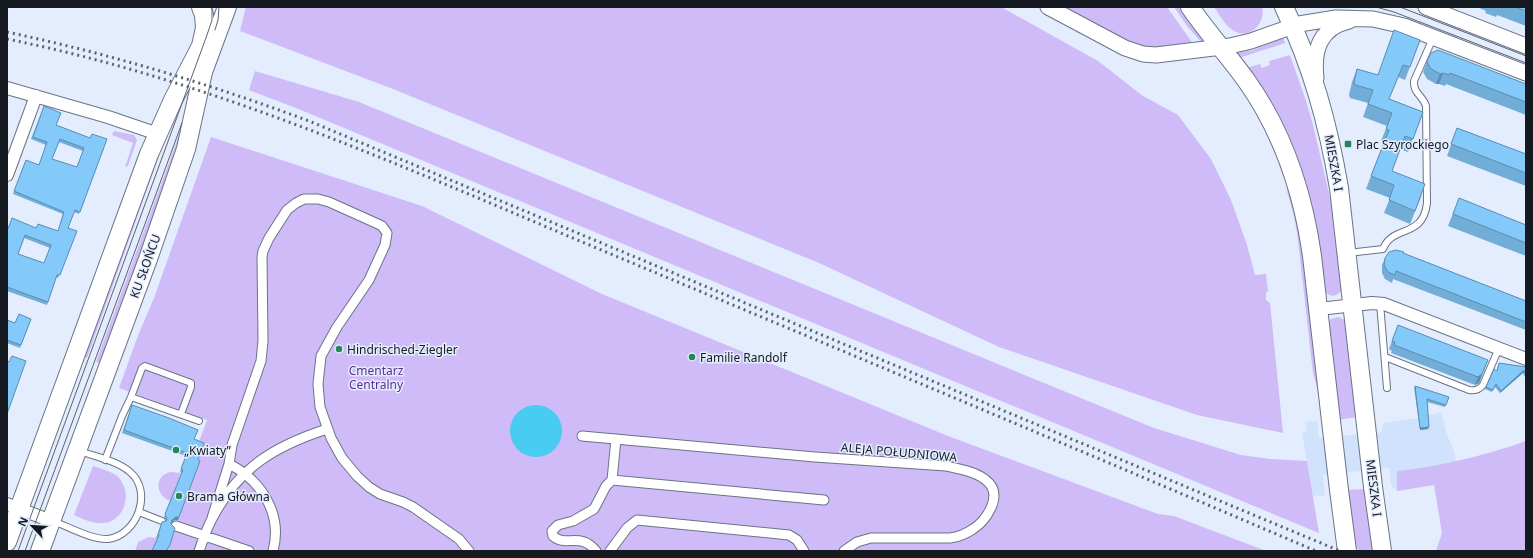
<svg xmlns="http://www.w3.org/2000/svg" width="1533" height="558" font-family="'Noto Sans',sans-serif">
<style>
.built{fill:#d1e2fc}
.green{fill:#cfbbf7}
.water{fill:#48ccf1}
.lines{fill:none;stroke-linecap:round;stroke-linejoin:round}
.service-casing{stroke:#697486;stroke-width:8}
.pedestrian-casing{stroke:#697486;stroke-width:11}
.minor-casing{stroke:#697486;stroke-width:14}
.tertiary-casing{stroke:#697486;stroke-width:17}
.primary-casing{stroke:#697486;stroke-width:20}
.service{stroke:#fff;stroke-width:6}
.pedestrian{stroke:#fff;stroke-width:9}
.minor{stroke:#fff;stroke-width:12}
.tertiary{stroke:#fff;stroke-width:15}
.primary{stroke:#fff;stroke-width:18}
.tram{stroke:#5d636d;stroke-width:1}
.rail{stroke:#5d636d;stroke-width:3;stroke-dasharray:2 4;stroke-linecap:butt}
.wall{fill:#71add7;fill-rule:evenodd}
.shaded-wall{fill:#5c8daf}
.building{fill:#83c9fa;stroke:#5c8daf;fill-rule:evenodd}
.poi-dot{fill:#25855d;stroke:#e3edfe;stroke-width:1.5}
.labels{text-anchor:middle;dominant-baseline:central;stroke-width:3;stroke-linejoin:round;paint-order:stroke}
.poi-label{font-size:12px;fill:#151920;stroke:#e3edfe;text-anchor:start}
.street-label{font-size:12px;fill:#151920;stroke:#e3edfe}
.park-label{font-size:12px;fill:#5a3091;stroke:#e3edfe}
</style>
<rect width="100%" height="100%" fill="#e3edfe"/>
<path class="built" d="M 1441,412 L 1446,432 L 1454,451 L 1456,461 L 1426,467 L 1397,471 L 1397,491 L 1391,485 L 1389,468 L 1323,475 L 1325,496 L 1313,496 L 1302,433 L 1307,432 L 1305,422 L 1317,421 L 1319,438 L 1382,432 L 1383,423 L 1419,418 Z"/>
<path class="green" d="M 246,7 L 1001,7 L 1098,61 L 1143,96 L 1178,115 L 1211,159 L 1231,200 L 1247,245 L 1255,275 L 1266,274 L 1268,292 L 1266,292 L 1266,300 L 1270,303 L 1283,433 L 1197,415 L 999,347 L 819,263 L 393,89 L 240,31 Z
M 1059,7 L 1167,7 L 1194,45 L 1144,47 L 1131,44 Z
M 1174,7 L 1181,7 L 1205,41 L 1201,42 L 1187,26 Z
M 1214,7 L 1262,7 C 1266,23 1250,40 1234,31 C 1225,26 1220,15 1214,7 Z
M 1283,37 L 1285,43 L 1239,58 L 1235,53 L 1253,50 Z
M 1290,55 L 1306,101 L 1313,125 L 1335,219 L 1342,289 C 1337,298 1328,298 1324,289 L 1316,224 L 1308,191 L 1297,158 L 1285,131 L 1246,68 L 1260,64 L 1262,68 L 1270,65 L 1269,61 Z
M 255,71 L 359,102 L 1154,428 L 1241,455 L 1270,459 L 1307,461 L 1319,533 L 296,108 L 249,90 Z
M 178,102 L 87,358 L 81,356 Z
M 190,105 L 185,132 L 102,364 L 96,362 Z
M 114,131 L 134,135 L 137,140 L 128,166 L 125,167 L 133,143 L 112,135 Z
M 211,137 L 422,206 L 602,294 L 948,436 L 1158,514 L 1174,516 L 1266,551 L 159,551 L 207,420 L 119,388 L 139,333 L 154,298 Z
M 1286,188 L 1295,205 L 1304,260 L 1319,395 L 1313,373 L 1297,232 L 1293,212 Z
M 1338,317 L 1345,320 L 1357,417 L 1338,420 L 1328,323 L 1331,319 Z
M 1526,441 L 1526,551 L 1436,551 L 1442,533 L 1434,485 L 1397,491 L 1397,471 C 1441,466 1484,456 1526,441 Z
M 93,466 C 101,469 112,471 118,477 C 133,492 125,521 104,523 C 93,524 83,519 74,515 Z
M 170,472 L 181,473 L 171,501 C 156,496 153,477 170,472 Z
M 1365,489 L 1372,551 L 1360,551 L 1356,547 L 1347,490 Z
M 149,537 L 157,538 L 153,551 L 135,551 L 138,542 Z"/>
<path class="water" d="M510 431a26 26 0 1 1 52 0a26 26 0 1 1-52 0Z"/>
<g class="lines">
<g class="service-casing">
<path id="service" d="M 1348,253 L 1383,249 C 1393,224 1423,239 1427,203 L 1426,106 C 1423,96 1413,93 1414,81 L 1433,38
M 1380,303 L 1387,388
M 1385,357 L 1469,390 C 1475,391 1479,390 1483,385 L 1499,348
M 131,397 L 199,421
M 105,460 L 122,416 L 131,397 L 142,368 L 145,366 L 191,383 L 191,387 L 181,414
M 139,512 L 162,521
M 53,521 C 69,527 92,540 108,539 C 138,535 153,491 130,472 C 118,461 94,456 79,451"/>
</g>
<g class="pedestrian-casing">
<path id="pedestrian" d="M 582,436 L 815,457 L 946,466 C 960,469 979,472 989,483 C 1002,497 986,521 973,529 C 966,534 958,537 950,538 L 871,538 L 857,542 L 844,551
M 229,464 C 261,480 283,514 273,551
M 612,480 L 824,500
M 212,518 L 229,464 L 232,445 L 261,361 L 263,341 L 262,257 L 263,251 L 269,238 L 287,210 L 296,203 L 304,199 L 318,199 L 329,202 L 378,224 L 382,226 L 387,233 L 385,245 L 369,280 L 337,327 L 321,356 L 318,384 L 320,407 L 331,438 L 342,458 L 357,476 L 369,487 L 380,494 L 403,502 L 413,507 L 459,539 L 469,551
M 176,526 L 249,551
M 199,551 C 203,540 207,527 213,517 C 239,467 275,446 327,429
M 596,551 C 580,531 566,548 553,536 L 552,531 L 558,525 L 573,521 L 594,509 L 606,486 L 612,480 L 616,439
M 610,551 L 627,528 L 637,520 L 789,535 L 797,540 L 804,551"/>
</g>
<g class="minor-casing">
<path id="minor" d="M 7,88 L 108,117 L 158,134
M 7,175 L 36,96
M 1319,309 L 1372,303 L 1384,304 L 1526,359
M 7,504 L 51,521"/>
</g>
<g class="tertiary-casing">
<path id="tertiary" d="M 1048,7 L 1125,48 L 1143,54 L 1156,55 L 1230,46 L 1251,41 L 1299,24 L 1336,18 L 1373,19 L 1404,26 L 1526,73
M 1426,7 L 1526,46
M 1316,78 C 1313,51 1319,28 1349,21"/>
</g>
<g class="primary-casing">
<path id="primary" d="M 1190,7 C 1207,32 1228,55 1246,80 C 1283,132 1303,192 1312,256 L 1339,490 L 1347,551
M 1284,7 C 1312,66 1328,123 1339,188 L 1373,487 L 1382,551
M 7,542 L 149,154 L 173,100 L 201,46 L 205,28 L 204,15 L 201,7
M 40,551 L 148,259 L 186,149 L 203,72 L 227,7"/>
</g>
<use href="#service" class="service"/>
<use href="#pedestrian" class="pedestrian"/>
<use href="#minor" class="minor"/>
<use href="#tertiary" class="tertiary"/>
<use href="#primary" class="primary"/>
<path class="tram" d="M 1376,7 L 1394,12 L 1526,63
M 1400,7 L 1526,56
M 215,30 L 218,20 L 219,7
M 18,551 L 207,35 L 212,20 L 212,7
M 25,551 L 182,123"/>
<path class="rail" d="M 7,32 C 110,54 210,84 309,121 L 1340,551
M 7,39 C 216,81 410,170 606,252 C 843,351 1080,450 1316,551"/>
</g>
<path class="wall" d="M 1477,7 L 1526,7 L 1526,26 L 1497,15 L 1496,17 L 1485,13 L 1486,11 Z
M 1420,40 L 1405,80 L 1398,77 L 1389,99 L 1423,112 L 1408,152 L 1400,149 L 1392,171 L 1421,197 L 1410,224 L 1384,213 L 1390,198 L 1366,189 L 1384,142 L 1381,141 L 1387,126 L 1363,117 L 1368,103 L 1350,98 L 1349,95 L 1352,82 L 1357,69 L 1378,75 Z
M 1427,61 L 1526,84 L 1526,115 L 1446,84 L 1445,86 L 1439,84 L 1436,84 L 1427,79 L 1423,72 Z
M 44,106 L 56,125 L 90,138 L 107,139 L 79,214 L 74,212 L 68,228 L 77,231 L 58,278 L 56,277 L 47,305 L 7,291 L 7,229 L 8,229 L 36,228 L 58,231 L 63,214 L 13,194 L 26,160 L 39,165 L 46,145 L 31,139 ZM 59,142 L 83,151 L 77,167 L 52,159 ZM 24,238 L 50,248 L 44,263 L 18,254 Z
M 1457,128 L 1526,154 L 1526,186 L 1447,156 Z
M 1459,198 L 1526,225 L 1526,256 L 1448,226 Z
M 1403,253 L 1526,301 L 1526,330 L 1393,279 L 1392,283 L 1385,279 L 1382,273 L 1382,265 L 1385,258 Z
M 31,319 L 20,348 L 7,343 L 7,320 L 15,323 Z
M 1398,325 L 1485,368 L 1479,383 L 1475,385 L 1391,353 L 1392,351 L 1389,349 Z
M 1499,363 L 1526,367 L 1526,379 L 1523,373 L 1500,393 L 1495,387 L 1492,392 L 1485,389 L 1497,370 Z
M 1415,386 L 1449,397 L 1445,407 L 1427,402 L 1429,427 L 1428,429 L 1420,430 L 1414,388 Z
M 132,405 L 194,439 L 178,520 L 174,520 L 172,523 L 168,549 L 158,538 L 156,538 L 162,522 L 166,521 L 164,517 L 182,473 L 180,472 L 186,456 L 122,433 Z"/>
<path class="shaded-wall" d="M 1443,73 L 1439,84 L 1436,84 L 1440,74 Z
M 1488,360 L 1479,383 L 1475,385 L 1478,377 Z
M 1524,370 L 1523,373 L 1500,393 L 1501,391 Z
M 1429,427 L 1428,429 L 1420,430 L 1420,428 Z
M 176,517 L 179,517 L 178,520 L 174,520 L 170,524 L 172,520 Z"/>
<path class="building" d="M 1515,7 L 1526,7 L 1526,11 Z
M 1394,30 L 1420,40 L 1410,67 L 1403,65 L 1389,99 L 1423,112 L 1413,139 L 1405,136 L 1392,171 L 1425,184 L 1415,211 L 1389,200 L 1394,185 L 1371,176 L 1389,130 L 1386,129 L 1392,113 L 1368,104 L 1373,90 L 1355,85 L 1354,82 L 1357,69 L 1378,75 Z
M 1438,50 L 1526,84 L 1526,102 L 1450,73 L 1449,75 L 1443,73 L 1440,74 L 1430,68 L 1427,61 L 1431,53 Z
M 44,106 L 61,113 L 56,125 L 90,138 L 92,134 L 107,139 L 80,212 L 75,210 L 68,228 L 77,231 L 60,275 L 57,275 L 48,302 L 7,287 L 7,229 L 8,229 L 12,218 L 36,228 L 38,224 L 58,231 L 64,212 L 14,191 L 26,160 L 39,165 L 47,142 L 33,137 ZM 60,139 L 84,148 L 77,167 L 52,159 ZM 25,235 L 51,245 L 44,263 L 18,254 Z
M 1457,128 L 1526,154 L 1526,173 L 1451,144 Z
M 1459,198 L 1526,225 L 1526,243 L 1453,214 Z
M 1396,250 L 1404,252 L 1403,253 L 1526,301 L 1526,322 L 1396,271 L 1395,275 L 1388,272 L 1384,265 L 1385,258 L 1389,252 Z
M 19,314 L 31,319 L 21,345 L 7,340 L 7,320 L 15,323 Z
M 1398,325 L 1488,360 L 1482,374 L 1478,377 L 1394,345 L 1395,342 L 1392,341 Z
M 12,356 L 26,361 L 7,414 L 7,361 L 9,362 Z
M 1499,363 L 1526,367 L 1526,375 L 1524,370 L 1501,391 L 1496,384 L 1493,390 L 1486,387 L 1494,369 L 1497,371 Z
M 1415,386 L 1449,397 L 1446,405 L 1427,399 L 1429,427 L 1420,428 Z
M 132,405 L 169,418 L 198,430 L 194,439 L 204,443 L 198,460 L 200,461 L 179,517 L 176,517 L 172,520 L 171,524 L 175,528 L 170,545 L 166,551 L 152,551 L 159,535 L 158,535 L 162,522 L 166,521 L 167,519 L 165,514 L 183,470 L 181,469 L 187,453 L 124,430 Z"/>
<g class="poi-dot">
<rect x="1344" y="140" width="8" height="8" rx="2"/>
<circle cx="339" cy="349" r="4"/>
<circle cx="692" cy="357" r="4"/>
<circle cx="176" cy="450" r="4"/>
<circle cx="179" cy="496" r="4"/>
</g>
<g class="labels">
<g class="poi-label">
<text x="1356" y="144">Plac Szyrockiego</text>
<text x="347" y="349">Hindrisched-Ziegler</text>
<text x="700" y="357">Familie Randolf</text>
<text x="184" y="450">„Kwiaty”</text>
<text x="187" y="496">Brama Główna</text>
</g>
<g class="street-label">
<text transform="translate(1334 163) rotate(80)">MIESZKA I</text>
<text transform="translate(145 266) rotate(-70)">KU SŁOŃCU</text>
<text transform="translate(899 452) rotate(5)">ALEJA POŁUDNIOWA</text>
<text transform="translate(1374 488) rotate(83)">MIESZKA I</text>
</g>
<g class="park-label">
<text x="376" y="370">Cmentarz<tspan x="376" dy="14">Centralny</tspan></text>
</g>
</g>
<rect width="1533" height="558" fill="none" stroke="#151920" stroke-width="16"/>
<g transform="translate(32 526) rotate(295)" stroke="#e3edfe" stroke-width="3" paint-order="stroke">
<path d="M0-3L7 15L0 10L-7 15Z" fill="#151920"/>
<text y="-6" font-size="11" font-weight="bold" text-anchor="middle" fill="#151920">N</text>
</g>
</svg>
